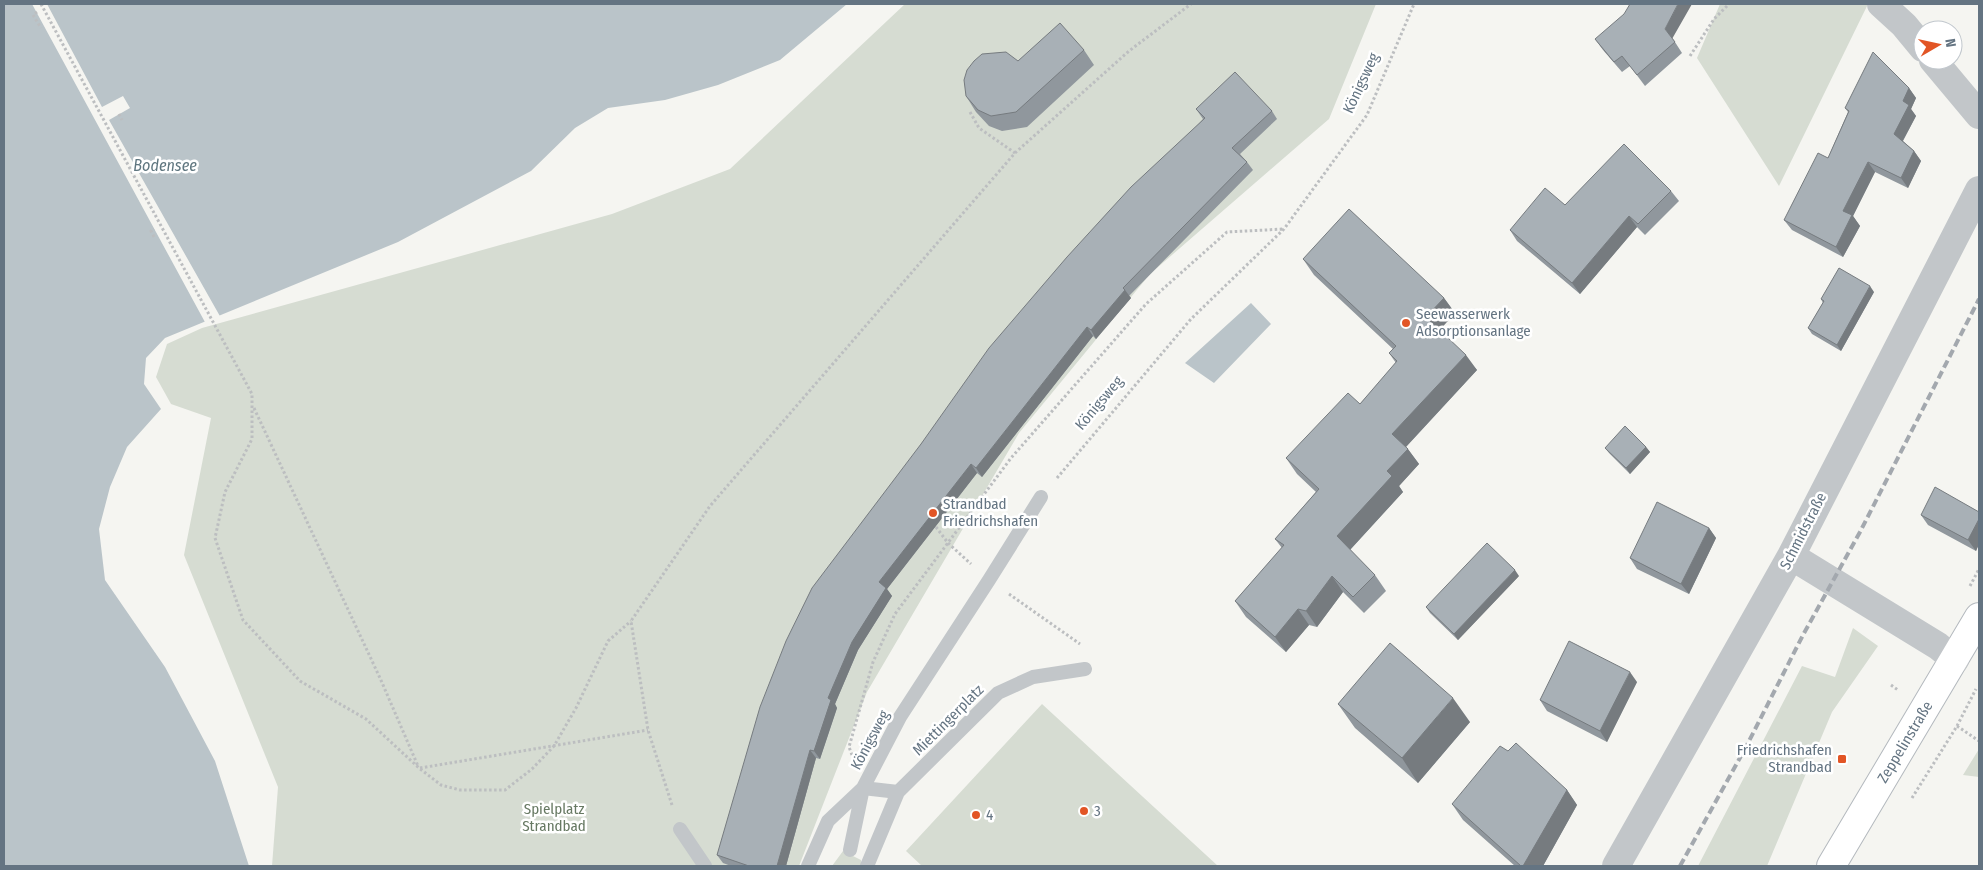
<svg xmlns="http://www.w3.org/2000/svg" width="1983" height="870" font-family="'Fira Sans Condensed',sans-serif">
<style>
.green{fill:#d6dcd2}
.water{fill:#bac4c9}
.pier{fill:#f5f5f1}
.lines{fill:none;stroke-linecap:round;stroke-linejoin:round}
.secondary-casing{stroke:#b4b9be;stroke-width:30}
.path{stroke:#bcbec0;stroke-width:3;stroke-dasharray:2.5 2.5;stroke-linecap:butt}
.lane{stroke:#c2c6c9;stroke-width:14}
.street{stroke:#c2c6c9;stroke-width:28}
.secondary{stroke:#fff;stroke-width:28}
.rail{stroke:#a3a8ae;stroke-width:4;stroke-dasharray:8 4;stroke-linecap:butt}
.wall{fill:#90979d}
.shaded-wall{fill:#767b7f}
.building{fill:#a8b0b6;stroke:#767b7f}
.poi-dot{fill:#e25525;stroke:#fff;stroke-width:2}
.labels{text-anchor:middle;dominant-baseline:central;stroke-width:5;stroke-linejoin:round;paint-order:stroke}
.street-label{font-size:15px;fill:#647482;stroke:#fff}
.poi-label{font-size:15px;fill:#647482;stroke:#fff;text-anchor:start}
.park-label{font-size:15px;fill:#677963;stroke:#fff}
.water-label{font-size:16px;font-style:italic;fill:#5f767f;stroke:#fff}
</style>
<rect width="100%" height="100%" fill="#f5f5f1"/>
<path class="green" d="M 905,4 L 1376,4 L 1329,119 L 1150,274 L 1019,433 L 867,692 L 799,866 L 272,866 L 278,787 L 184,555 L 211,418 L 171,404 L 156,377 L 167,344 L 202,328 L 612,214 L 730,169 Z
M 1720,4 L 1868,4 L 1779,186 L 1697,58 Z
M 1853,628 L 1878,646 L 1832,712 L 1767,866 L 1698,866 L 1802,666 L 1835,677 Z
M 1042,704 L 1218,866 L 922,866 L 906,851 Z
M 1979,749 L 1979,777 L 1963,775 Z
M 843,851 L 861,860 L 861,866 L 832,866 Z"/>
<path class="water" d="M 4,4 L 847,4 L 780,60 L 718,85 L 665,100 L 608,108 L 575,128 L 531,171 L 398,242 L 165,338 L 146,358 L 144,384 L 161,409 L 127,447 L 110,487 L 99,529 L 105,580 L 165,667 L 215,761 L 249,866 L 4,866 Z
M 1251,303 L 1271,324 L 1214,383 L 1185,363 Z"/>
<path class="pier" d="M 32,4 L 47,4 L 102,107 L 123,96 L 130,108 L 109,120 L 221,318 L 206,324 Z"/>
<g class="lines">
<g class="secondary-casing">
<path id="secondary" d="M 1831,866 L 1979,617"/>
</g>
<path class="path" d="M 41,4 L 252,394 L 252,439 L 225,492 L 215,538 L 243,620 L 300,681 L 366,719 L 419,768 L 441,785 L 460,790 L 505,790 L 532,769 L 554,746 L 576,708 L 608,641 L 631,621
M 37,12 L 33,15 L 41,28
M 1690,56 L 1714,19 L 1729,4
M 970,112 L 979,128 L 1015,153
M 119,114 L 122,120
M 154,237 L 151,231 L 154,229
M 254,408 L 380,678 L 418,766
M 1057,478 L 1191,319 L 1284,229 L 1367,115 L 1414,4
M 936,527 L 948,543 L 971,564
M 1970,586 L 1979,569
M 1009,594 L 1080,644
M 1891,685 L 1898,690
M 1957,726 L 1979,741
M 852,755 L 849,747 L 873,662 L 895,614 L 1011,458 L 1146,304 L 1227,232 L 1284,229
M 420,768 L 648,730
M 1912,798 L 1957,726 L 1976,689
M 672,805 L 648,730 L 631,621 L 710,506 L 1015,153 L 1129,51 L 1191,4"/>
<path class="lane" d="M 680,829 L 705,866
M 850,850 L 863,788 L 900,717 L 989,580 L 1041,497
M 808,866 L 828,821 L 863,788 L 898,792
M 867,866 L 898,792 L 998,693 L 1033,677 L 1085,669"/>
<path class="street" d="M 1881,4 L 1904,25 L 1923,48
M 1933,60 L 1979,115
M 1791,556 L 1938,646 L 1955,660
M 1616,866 L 1791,556 L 1979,190"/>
<use href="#secondary" class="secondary"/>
<path class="rail" d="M 1680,866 L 1746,747 L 1803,635 L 1860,532 L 1979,299"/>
</g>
<path class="wall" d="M 1595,39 L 1673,39 L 1682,53 L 1645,86 L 1630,66 L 1622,72 L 1603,50 Z
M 1084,50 L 1094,65 L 1027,127 L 1002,131 L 989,126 L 976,112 L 966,96 L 1018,61 Z
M 1909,88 L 1916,98 L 1911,109 L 1916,116 L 1903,141 L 1914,151 L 1921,161 L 1908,188 L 1875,172 L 1853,216 L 1860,226 L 1843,257 L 1792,230 L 1784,220 L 1828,158 L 1848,112 L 1845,108 Z
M 1196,109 L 1272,111 L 1277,119 L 1240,154 L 1247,162 L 1253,170 L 1129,296 L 1131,298 L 1096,339 L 1093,336 L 982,477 L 977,473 L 887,589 L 892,596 L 858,650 L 835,704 L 837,708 L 820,759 L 816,758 L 786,866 L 731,866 L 723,863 L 717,855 L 921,444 L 1203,119 Z
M 1671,191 L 1679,201 L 1645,235 L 1637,227 L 1580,294 L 1517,241 L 1510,230 L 1565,205 Z
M 1303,259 L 1444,298 L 1455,313 L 1439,330 L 1477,370 L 1406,447 L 1419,464 L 1399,486 L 1403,492 L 1350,550 L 1375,575 L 1386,591 L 1364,613 L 1343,592 L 1317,627 L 1309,625 L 1286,652 L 1246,617 L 1235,601 L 1282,548 L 1275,539 L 1316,492 L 1297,474 L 1286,458 L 1360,404 L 1396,363 L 1389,353 L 1393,349 L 1314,275 Z
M 1874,292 L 1841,351 L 1812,334 L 1808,328 L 1823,303 L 1821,299 Z
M 1646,447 L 1650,452 L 1630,474 L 1609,453 L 1605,448 Z
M 1979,512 L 1979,544 L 1976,551 L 1928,525 L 1921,515 Z
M 1709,528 L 1716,538 L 1689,594 L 1637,569 L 1630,558 Z
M 1519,576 L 1458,640 L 1430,613 L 1426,607 Z
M 1637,682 L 1607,742 L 1547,711 L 1540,700 Z
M 1338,704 L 1470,722 L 1418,783 L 1355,728 Z
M 1508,751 L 1567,790 L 1577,805 L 1543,866 L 1515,866 L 1463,820 L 1452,804 Z"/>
<path class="shaded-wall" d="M 1678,4 L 1692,4 L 1672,39 L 1665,29 Z
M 1909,88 L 1916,98 L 1911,109 L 1916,116 L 1901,144 L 1894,134 L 1903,101 Z
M 1914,151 L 1921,161 L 1908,188 L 1901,178 Z
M 1868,162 L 1875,172 L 1853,216 L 1860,226 L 1843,257 L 1836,247 L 1843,211 Z
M 1629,216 L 1637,227 L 1580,294 L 1572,283 Z
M 1870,286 L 1874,292 L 1841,351 L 1837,345 Z
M 1125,290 L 1131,298 L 1096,339 L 1091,330 Z
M 1444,298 L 1455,313 L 1437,333 L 1426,317 Z
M 1087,327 L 1093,336 L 982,477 L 976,468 Z
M 1466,355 L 1477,370 L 1403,450 L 1392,434 Z
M 1646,447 L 1650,452 L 1630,474 L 1626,468 Z
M 1408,449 L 1419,464 L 1399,486 L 1403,492 L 1348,552 L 1337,536 L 1387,471 Z
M 971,464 L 977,473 L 887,589 L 892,596 L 858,650 L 835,704 L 837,708 L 820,759 L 814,751 L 828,698 L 852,642 L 879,582 Z
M 1979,519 L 1979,544 L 1976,551 L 1968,540 Z
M 1709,528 L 1716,538 L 1689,594 L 1681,584 Z
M 1515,570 L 1519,576 L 1458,640 L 1454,634 Z
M 1332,576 L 1343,592 L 1317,627 L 1306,611 Z
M 1298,609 L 1309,625 L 1286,652 L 1275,637 Z
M 1630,672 L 1637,682 L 1607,742 L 1600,731 Z
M 1453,698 L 1470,722 L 1418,783 L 1402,758 Z
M 810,750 L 816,758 L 786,866 L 777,866 Z
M 1567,790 L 1577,805 L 1543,866 L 1523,866 Z"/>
<path class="building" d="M 1630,4 L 1678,4 L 1665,29 L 1675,42 L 1637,75 L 1622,56 L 1614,62 L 1595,39 L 1624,14 Z
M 1060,23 L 1084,50 L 1016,112 L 991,116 L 978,110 L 966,96 L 964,80 L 967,70 L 974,61 L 982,54 L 1006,52 L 1018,61 Z
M 1873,52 L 1909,88 L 1903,101 L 1909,105 L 1894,134 L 1914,151 L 1901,178 L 1868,162 L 1843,211 L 1852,215 L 1836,247 L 1784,220 L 1818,153 L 1828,158 L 1849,111 L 1845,108 Z
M 1235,72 L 1272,111 L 1232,148 L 1247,162 L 1123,288 L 1125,290 L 1091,330 L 1087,327 L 976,468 L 971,464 L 879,582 L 886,588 L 852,642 L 828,698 L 831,700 L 814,751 L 810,750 L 777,866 L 749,866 L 717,855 L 760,707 L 786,641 L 812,588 L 921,444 L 989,348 L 1067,257 L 1131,187 L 1205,118 L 1196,109 Z
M 1624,144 L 1671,191 L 1638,224 L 1629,216 L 1572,283 L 1510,230 L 1545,188 L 1565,205 Z
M 1349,209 L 1444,298 L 1426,317 L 1466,355 L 1392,434 L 1408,449 L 1387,471 L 1392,476 L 1337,536 L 1375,575 L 1353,597 L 1332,576 L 1306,611 L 1298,609 L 1275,637 L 1235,601 L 1284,545 L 1275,539 L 1319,489 L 1286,458 L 1348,393 L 1360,404 L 1397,361 L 1389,353 L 1396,346 L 1303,259 Z
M 1839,268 L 1870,286 L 1837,345 L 1808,328 L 1824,301 L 1821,299 Z
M 1625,426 L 1646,447 L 1626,468 L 1605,448 Z
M 1935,487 L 1979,512 L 1979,519 L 1968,540 L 1921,515 Z
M 1657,502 L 1709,528 L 1681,584 L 1630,558 Z
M 1487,543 L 1515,570 L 1454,634 L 1426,607 Z
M 1569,641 L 1630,672 L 1600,731 L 1540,700 Z
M 1390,643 L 1453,698 L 1402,758 L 1338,704 Z
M 1516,743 L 1567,790 L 1523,866 L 1521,866 L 1452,804 L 1500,746 L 1508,751 Z"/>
<g class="poi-dot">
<circle cx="1406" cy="323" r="5"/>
<circle cx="933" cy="513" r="5"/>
<rect x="1837" y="754" width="10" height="10" rx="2.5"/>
<circle cx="1084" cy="811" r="5"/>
<circle cx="976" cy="815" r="5"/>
</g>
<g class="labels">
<g class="street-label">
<text transform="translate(1361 83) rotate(-65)">Königsweg</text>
<text transform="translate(1099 403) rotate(-50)">Königsweg</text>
<text transform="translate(1803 531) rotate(-63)">Schmidstraße</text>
<text transform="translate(948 720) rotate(-45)">Miettingerplatz</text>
<text transform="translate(870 740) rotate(-62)">Königsweg</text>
<text transform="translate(1905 742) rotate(-59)">Zeppelinstraße</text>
</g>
<g class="poi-label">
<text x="1416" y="314">Seewasserwerk<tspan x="1416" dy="17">Adsorptionsanlage</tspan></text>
<text x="943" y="504">Strandbad<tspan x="943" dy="17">Friedrichshafen</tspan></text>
<text x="1832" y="750" text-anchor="end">Friedrichshafen<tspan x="1832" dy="17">Strandbad</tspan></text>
<text x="1094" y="811">3</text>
<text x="986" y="815">4</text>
</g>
<g class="park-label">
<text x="554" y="809">Spielplatz<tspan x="554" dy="17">Strandbad</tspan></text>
</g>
<g class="water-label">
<text x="165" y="165">Bodensee</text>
</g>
</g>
<rect width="1983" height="870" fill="none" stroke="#647482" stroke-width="10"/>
<g transform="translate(1938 45) rotate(81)"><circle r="24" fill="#ffffff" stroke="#c1c7cd"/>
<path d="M0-4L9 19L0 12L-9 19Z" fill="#e25525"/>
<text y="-8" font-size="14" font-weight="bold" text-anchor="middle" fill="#647482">N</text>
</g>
</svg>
